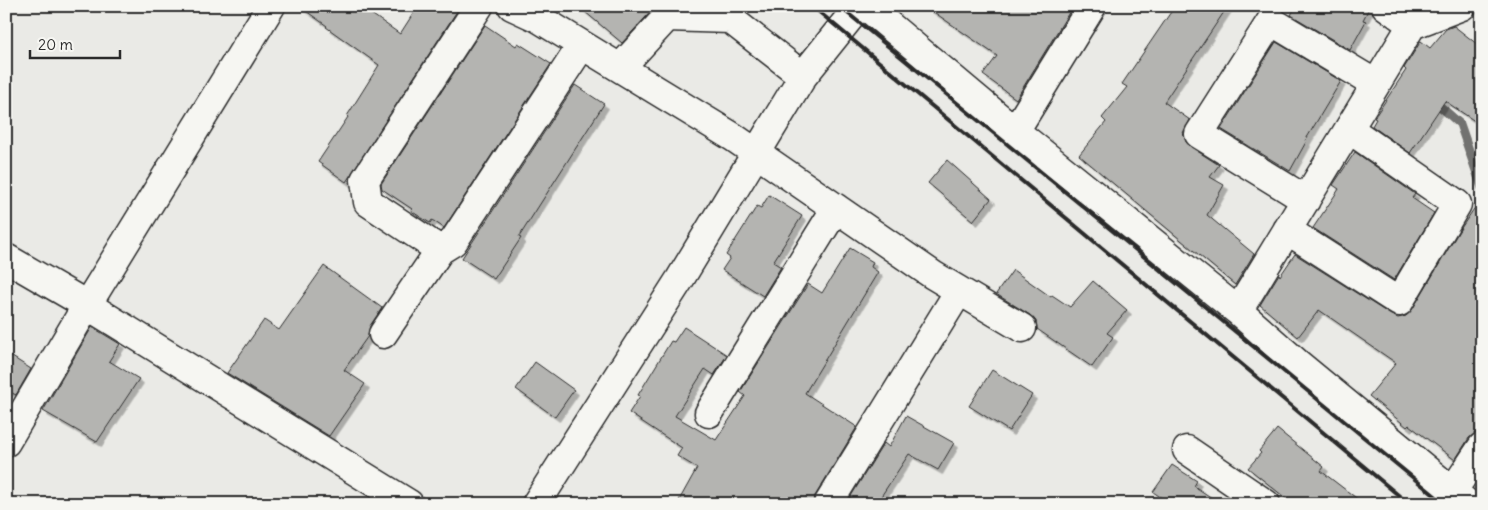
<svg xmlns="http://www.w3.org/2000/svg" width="1488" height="510" font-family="Delius,sans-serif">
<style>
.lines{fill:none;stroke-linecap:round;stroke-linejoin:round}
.stream{stroke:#727270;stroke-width:9}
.building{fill:#b4b4b1;stroke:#2b2b2b;filter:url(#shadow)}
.minor-casing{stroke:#2b2b2b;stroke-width:31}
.minor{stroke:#f6f6f2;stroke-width:28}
.rail{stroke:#2b2b2b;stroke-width:4}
</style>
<defs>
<filter id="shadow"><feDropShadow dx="4.5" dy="4.5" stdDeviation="0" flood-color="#0004"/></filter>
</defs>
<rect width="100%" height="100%" fill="#eaeae6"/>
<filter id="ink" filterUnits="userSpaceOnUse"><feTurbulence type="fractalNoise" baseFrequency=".02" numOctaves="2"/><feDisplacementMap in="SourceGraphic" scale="10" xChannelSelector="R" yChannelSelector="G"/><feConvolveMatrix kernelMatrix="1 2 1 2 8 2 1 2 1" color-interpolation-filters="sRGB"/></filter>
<g filter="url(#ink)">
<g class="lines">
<path class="stream" d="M 1432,99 L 1460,124 L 1482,188"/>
</g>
<path class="building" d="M 299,6 L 360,6 L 400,34 L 418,6 L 456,6 L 459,8 L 346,182 L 318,162 L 348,117 L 347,116 L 379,65 L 326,27 L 327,26 Z
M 578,6 L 656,6 L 622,43 Z
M 925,6 L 1073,6 L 1016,99 L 983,75 L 997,56 Z
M 1175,6 L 1228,6 L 1164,102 L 1190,120 L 1183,133 L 1186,142 L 1191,147 L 1219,165 L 1210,177 L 1224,185 L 1207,215 L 1254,254 L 1235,285 L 1079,155 L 1106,122 L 1102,118 L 1127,87 L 1122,84 Z
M 1296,6 L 1370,6 L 1363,20 L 1366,21 L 1350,50 L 1291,15 Z
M 485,25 L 516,46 L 518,43 L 551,64 L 444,228 L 432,220 L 430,223 L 411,211 L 412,209 L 382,189 L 381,184 Z
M 1454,26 L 1482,48 L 1482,126 L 1445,101 L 1410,153 L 1372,126 L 1376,119 L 1374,118 L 1406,70 L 1404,68 L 1421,41 L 1430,48 L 1446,29 Z
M 1276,42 L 1341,81 L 1305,141 L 1306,142 L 1290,171 L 1221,129 Z
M 575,85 L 604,104 L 519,237 L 521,238 L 494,279 L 462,258 Z
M 1355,152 L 1415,194 L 1412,198 L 1434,213 L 1394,280 L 1313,228 L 1339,189 L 1333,185 Z
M 947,160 L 991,199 L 973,221 L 928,183 Z
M 769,195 L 802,216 L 773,262 L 781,267 L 763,296 L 722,270 L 730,258 L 726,255 L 757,206 L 761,208 Z
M 1482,197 L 1482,432 L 1475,433 L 1469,438 L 1455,460 L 1409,425 L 1407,427 L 1369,396 L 1396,363 L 1319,310 L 1298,337 L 1260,305 L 1279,274 L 1280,276 L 1295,254 L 1391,315 L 1398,318 L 1406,316 L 1412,310 L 1459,231 Z
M 850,248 L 873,262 L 871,267 L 878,272 L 805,393 L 857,427 L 815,496 L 812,504 L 677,504 L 697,468 L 677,456 L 682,448 L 629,413 L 640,396 L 638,395 L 671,341 L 674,342 L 684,327 L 727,355 L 714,375 L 705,369 L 675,416 L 716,440 L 745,396 L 740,392 L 808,284 L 822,293 Z
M 324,266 L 382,308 L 370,326 L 368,336 L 344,370 L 365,384 L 329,436 L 227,373 L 264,320 L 279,330 Z
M 1013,270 L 1051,297 L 1052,295 L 1070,307 L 1093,281 L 1127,310 L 1107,333 L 1113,337 L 1092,367 L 1037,329 L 1036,321 L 1030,315 L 996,294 Z
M 92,327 L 120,344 L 109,361 L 139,379 L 97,442 L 43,411 Z
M 6,353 L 31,369 L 16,395 L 6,390 Z
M 535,362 L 574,390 L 555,417 L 516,389 Z
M 992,370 L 1032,395 L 1009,431 L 969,406 Z
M 906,416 L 954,443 L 938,470 L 909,454 L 876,504 L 846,504 L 884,443 L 889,447 Z
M 1277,429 L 1324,467 L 1321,471 L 1364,504 L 1293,504 L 1248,468 L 1261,453 L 1259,451 Z
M 1172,465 L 1197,481 L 1194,486 L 1221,504 L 1171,504 L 1153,492 Z"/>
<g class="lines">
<g class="minor-casing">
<path id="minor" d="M 512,6 L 538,18 L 733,137 L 933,275 L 1022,328
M 866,6 L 1015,131 L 1238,311 L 1297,363 L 1468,504
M 1386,6 L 1412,25
M 620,68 L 667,17 L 730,19 L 803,76
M 1015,131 L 1092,6
M 1306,200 L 1199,134 L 1271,21 L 1376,84
M 1287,230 L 1399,302 L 1457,204 L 1349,129
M 440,250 L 368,202 L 365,180 L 479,6
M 6,258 L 87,305 L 409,504
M 1238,311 L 1412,25 L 1462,6
M 383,334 L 440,250 L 453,242 L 582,45
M 709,413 L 836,208
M 6,442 L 87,305 L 271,6
M 1187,450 L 1266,504
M 1452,492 L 1482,447
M 536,504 L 680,279 L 803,76 L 859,6
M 828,504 L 959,291"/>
</g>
<use href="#minor" class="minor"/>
<path class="rail" d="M 812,6 L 1409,504
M 839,6 L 1445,504"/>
</g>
</g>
<rect width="1488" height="510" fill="none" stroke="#f6f6f2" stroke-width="25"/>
<rect x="12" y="12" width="1463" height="485" fill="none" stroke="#2b2b2b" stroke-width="2" filter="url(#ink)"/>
<path d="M30 50v8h90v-8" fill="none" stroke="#2b2b2b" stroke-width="2.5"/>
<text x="38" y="50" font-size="15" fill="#2b2b2b" stroke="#f6f6f2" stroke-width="4" paint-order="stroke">20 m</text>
</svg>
